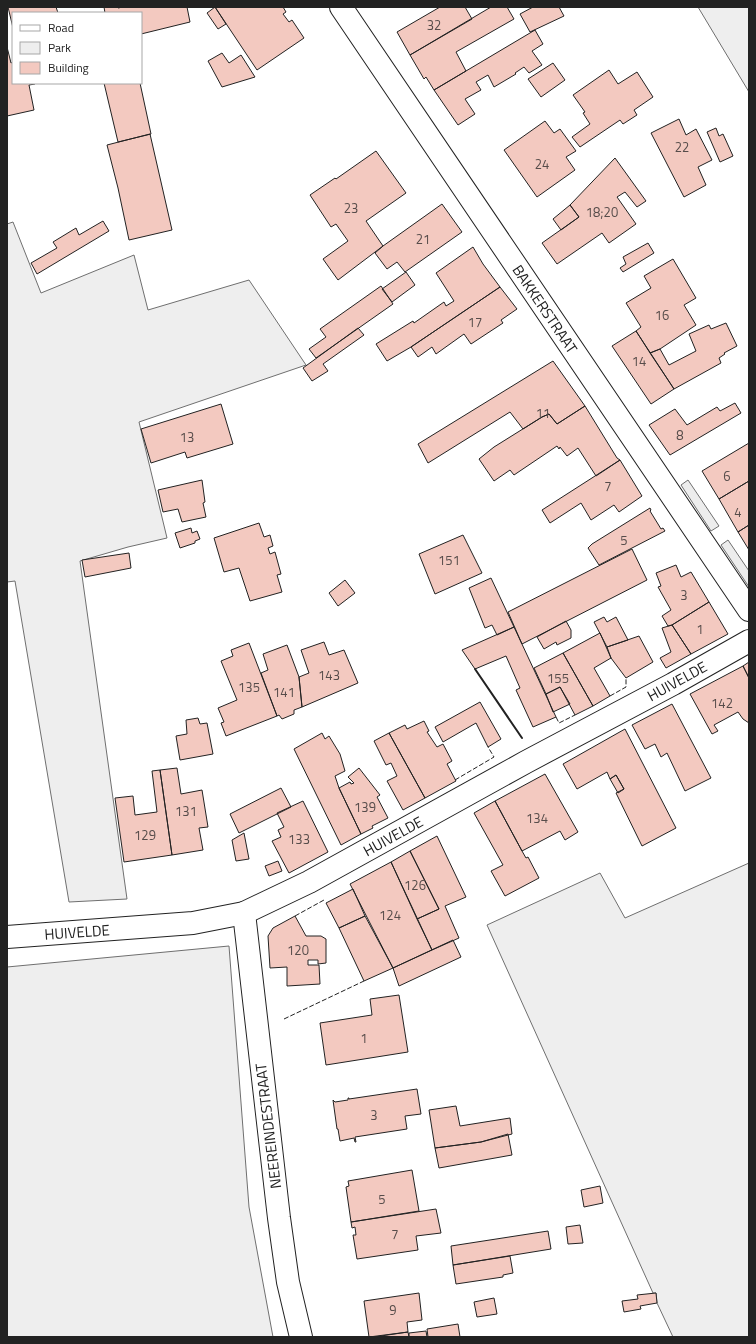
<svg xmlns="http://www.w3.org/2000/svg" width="756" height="1344" font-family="'Titillium Web',sans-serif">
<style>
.green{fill:#eee;stroke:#6f6f6f}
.parking{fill:#ededed;stroke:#6f6f6f}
.building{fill:#f3c9c0;stroke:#222}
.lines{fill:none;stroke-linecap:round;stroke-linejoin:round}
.minor-casing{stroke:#222;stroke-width:24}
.tertiary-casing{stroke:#222;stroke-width:24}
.minor{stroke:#fff;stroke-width:22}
.tertiary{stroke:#fff;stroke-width:22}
.fence{stroke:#222;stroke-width:1;stroke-dasharray:5 2;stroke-linecap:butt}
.wall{stroke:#222;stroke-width:2}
.labels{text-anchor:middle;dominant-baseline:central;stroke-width:3;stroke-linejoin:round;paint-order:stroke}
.number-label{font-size:13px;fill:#564c4a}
.street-label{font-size:15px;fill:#222;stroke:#fff}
</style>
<rect width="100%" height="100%" fill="#fff"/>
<path class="green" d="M 698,7 L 749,7 L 749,92 Z
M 13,222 L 41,293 L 134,255 L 148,310 L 249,280 L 306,365 L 139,422 L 167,538 L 128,547 L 80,561 L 127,899 L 69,902 L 15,581 L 7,582 L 7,224 Z
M 749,863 L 749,1337 L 673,1337 L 657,1303 L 656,1293 L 653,1293 L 487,925 L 600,873 L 625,918 Z
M 229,946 L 249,1207 L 273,1337 L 7,1337 L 7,967 Z"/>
<path class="parking" d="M 688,480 L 719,526 L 711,531 L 681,485 Z
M 728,540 L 749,571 L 749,587 L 721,545 Z"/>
<path class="building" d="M 8,7 L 56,7 L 58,13 L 13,13 L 13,28 Z
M 104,7 L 118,7 L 118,8 L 123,7 L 187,7 L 190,22 L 141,34 L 141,13 L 104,13 L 105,13 Z
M 215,7 L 283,7 L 286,12 L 283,14 L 289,22 L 292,20 L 304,38 L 257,70 Z
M 215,7 L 226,24 L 218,29 L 207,13 Z
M 440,7 L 465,7 L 472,19 L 410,55 L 397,32 Z
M 491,7 L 507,7 L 514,19 L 456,52 L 466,71 L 434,90 L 426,77 L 424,79 L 410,55 Z
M 533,7 L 559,7 L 564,16 L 530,32 L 520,14 Z
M 535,30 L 543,44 L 532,51 L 542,65 L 529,73 L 524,67 L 515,73 L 516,74 L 494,87 L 488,75 L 476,82 L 481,90 L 465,99 L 475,114 L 458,125 L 434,90 Z
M 7,47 L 11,63 L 13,62 L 13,83 L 34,83 L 35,84 L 29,85 L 34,110 L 7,116 Z
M 222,53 L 229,63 L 241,55 L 255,77 L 222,87 L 208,61 Z
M 553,63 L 565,80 L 541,97 L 528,79 Z
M 609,70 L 618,84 L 637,72 L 653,97 L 634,110 L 637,115 L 623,124 L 620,120 L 580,147 L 572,137 L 590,124 L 583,113 L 585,112 L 573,95 Z
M 104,83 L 140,83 L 151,134 L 118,142 Z
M 679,119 L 686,135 L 696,129 L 712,160 L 698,167 L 706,185 L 684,197 L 651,133 Z
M 545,121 L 554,133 L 560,129 L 576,151 L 566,157 L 575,170 L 537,197 L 504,150 Z
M 716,128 L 719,136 L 723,134 L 733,156 L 720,162 L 707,132 Z
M 150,134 L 172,230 L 129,240 L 118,188 L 107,145 Z
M 376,151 L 406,193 L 366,221 L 383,246 L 338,280 L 323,259 L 348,241 L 336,224 L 331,227 L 310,195 L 335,178 L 336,179 Z
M 615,158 L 646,201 L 637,207 L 625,192 L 617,197 L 636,224 L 609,243 L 602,233 L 557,264 L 542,243 L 579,217 L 570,205 Z
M 442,204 L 462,232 L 405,272 L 397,262 L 387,269 L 375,253 L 383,246 Z
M 570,205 L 579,217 L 561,230 L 553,219 Z
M 103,221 L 109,231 L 37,274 L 31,263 L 57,248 L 53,242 L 76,228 L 79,235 Z
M 648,243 L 654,253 L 623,272 L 620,268 L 626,264 L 623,257 Z
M 473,247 L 483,264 L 500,287 L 411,347 L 387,361 L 376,344 L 413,321 L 414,323 L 444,302 L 446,306 L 454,301 L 436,273 Z
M 673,259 L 696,298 L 684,305 L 696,325 L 660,349 L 650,353 L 636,331 L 641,327 L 626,303 L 651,288 L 644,276 Z
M 406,272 L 415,285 L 392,302 L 382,289 Z
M 381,286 L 393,304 L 316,358 L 309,349 L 326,337 L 320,329 Z
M 500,287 L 517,309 L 501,320 L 503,323 L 471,344 L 464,334 L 436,354 L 432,347 L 418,357 L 411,347 Z
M 726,323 L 737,346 L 724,353 L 725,354 L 719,358 L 721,363 L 674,389 L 650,353 L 660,349 L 669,365 L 696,351 L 689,334 L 709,325 L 711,329 Z
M 358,328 L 364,335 L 323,364 L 328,371 L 312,381 L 303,368 Z
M 636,331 L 674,389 L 651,404 L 612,346 Z
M 553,361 L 585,406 L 557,424 L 549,414 L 542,417 L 523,429 L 510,412 L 428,463 L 418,444 Z
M 735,403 L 741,413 L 670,455 L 649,425 L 675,409 L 687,425 L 717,407 L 720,411 Z
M 221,404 L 233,444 L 187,458 L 185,452 L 151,463 L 141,429 Z
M 585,406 L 617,458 L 620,460 L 596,476 L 578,448 L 567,456 L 560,447 L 559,449 L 557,446 L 514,475 L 510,470 L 494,481 L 479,459 L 494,447 L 542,417 L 549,414 L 557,424 Z
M 749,443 L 749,481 L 719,499 L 702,471 Z
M 620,460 L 642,496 L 619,512 L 614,505 L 591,520 L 581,503 L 550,523 L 542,510 Z
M 202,480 L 205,502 L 203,503 L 206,517 L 182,522 L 178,509 L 163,512 L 158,490 Z
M 749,481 L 749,525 L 738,532 L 719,499 Z
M 650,508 L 651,510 L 650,511 L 658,524 L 661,529 L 663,528 L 665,531 L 599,565 L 588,548 L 592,544 Z
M 259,523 L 264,537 L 270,535 L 273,546 L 268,548 L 270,554 L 275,552 L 281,574 L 277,575 L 282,592 L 250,601 L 239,568 L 224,572 L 214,538 Z
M 749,525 L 749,550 L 738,532 Z
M 191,528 L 192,533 L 197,531 L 200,539 L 195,541 L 195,543 L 180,548 L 175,533 Z
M 463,535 L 482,573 L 435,594 L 419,554 Z
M 632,549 L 647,580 L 522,644 L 508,612 Z
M 129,553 L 131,568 L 85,577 L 82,560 Z
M 676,565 L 681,577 L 691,572 L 709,602 L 672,625 L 668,626 L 662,616 L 671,610 L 658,587 L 661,586 L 656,573 Z
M 491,578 L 514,627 L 497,635 L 492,625 L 485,628 L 469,588 Z
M 345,580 L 355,593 L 338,606 L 329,593 Z
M 709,602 L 728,634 L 691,654 L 672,625 Z
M 604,617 L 607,622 L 616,617 L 628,640 L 607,647 L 594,622 Z
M 566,621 L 571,630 L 571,638 L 557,645 L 556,642 L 544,649 L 537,637 Z
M 672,625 L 691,654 L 666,668 L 660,658 L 671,652 L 662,628 Z
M 514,627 L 556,717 L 533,727 L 516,690 L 520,688 L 506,656 L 475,669 L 462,650 Z
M 600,633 L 611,658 L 594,668 L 610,696 L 593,706 L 563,653 Z
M 639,636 L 653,662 L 626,678 L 611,658 L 607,647 Z
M 324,642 L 329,655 L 344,650 L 358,683 L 302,707 L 299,677 L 309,673 L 301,650 Z
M 249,643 L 277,716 L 226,736 L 221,723 L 224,722 L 218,708 L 237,700 L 221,661 L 233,656 L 231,650 Z
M 287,645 L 299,677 L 302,707 L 294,710 L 294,714 L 282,719 L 279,715 L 277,716 L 261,673 L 268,670 L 263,654 Z
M 563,653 L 593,706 L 575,715 L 560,687 L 546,694 L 534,668 Z
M 749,662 L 749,678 L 743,666 Z
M 743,666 L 749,678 L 749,723 L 743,719 L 738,712 L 714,725 L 718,731 L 712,734 L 690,694 Z
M 560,687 L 570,704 L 553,712 L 546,694 Z
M 480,702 L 501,739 L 488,747 L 476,723 L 443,742 L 435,727 Z
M 672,704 L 711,778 L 685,791 L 667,753 L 661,757 L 655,744 L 645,749 L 632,725 Z
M 198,718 L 200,724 L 207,723 L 213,754 L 180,760 L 176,736 L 187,734 L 186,720 Z
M 424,721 L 429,731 L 427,732 L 437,747 L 443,744 L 452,761 L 447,764 L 456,781 L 425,798 L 389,733 L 405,725 L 407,729 Z
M 625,729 L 676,828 L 642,846 L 616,793 L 624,789 L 616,775 L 610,779 L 607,772 L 577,789 L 563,764 Z
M 322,733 L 325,739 L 329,736 L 340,754 L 345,771 L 335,776 L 339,788 L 361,834 L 341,845 L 294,749 Z
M 389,733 L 425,798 L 403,810 L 387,781 L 397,776 L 391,763 L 386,765 L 374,741 Z
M 177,768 L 181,794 L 202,790 L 208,827 L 199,828 L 203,850 L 172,855 L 160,770 Z
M 359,768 L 380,795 L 377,797 L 388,818 L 372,826 L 373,828 L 361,834 L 339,788 L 350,782 L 351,784 L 354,783 L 348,777 Z
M 160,770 L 172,855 L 124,862 L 115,798 L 133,796 L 135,815 L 157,812 L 152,771 Z
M 545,774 L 578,832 L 565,840 L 560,831 L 522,851 L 495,801 Z
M 616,775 L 624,789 L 618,793 L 610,779 Z
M 281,788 L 291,807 L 239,833 L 230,814 Z
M 303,801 L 328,852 L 289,873 L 272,841 L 281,837 L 278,830 L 284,827 L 277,813 Z
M 495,801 L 522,851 L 526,858 L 528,857 L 539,878 L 505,896 L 491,871 L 503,865 L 474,813 Z
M 244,833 L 249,859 L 236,861 L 232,840 Z
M 437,836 L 466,897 L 445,906 L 459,938 L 432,950 L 417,919 L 439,909 L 410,851 Z
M 410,851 L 439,909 L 417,919 L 391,862 Z
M 278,861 L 282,871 L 269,876 L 265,866 Z
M 391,862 L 432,950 L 393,968 L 350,884 Z
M 353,889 L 365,916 L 339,928 L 326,903 Z
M 295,916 L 306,936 L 321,936 L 326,939 L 326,963 L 318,964 L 318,960 L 308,960 L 308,965 L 319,965 L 320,984 L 287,986 L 287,967 L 270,968 L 268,936 L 273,928 Z
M 365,916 L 393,968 L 364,981 L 339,928 Z
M 453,940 L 461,957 L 399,986 L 393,968 Z
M 399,995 L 408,1052 L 326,1065 L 320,1023 L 372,1015 L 370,999 Z
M 417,1089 L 421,1114 L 405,1116 L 407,1129 L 355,1137 L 356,1142 L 355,1142 L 354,1138 L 340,1141 L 338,1129 L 337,1129 L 333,1100 L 335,1102 L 348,1100 L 348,1098 L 349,1098 L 349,1099 Z
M 456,1106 L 460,1126 L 510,1118 L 512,1134 L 481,1142 L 435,1148 L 429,1110 Z
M 508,1134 L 512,1155 L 439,1168 L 435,1148 L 481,1142 Z
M 412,1170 L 419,1211 L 351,1222 L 346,1187 L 349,1186 L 348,1181 Z
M 600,1186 L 603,1203 L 584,1207 L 581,1190 Z
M 436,1209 L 441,1233 L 416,1236 L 418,1250 L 357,1259 L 353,1235 L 356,1235 L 355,1227 L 352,1228 L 351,1222 Z
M 580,1225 L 583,1243 L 568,1244 L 566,1227 Z
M 548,1231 L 551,1249 L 453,1265 L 451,1246 Z
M 510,1256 L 513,1273 L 503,1275 L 503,1277 L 456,1284 L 453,1265 Z
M 419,1293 L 422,1320 L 407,1322 L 408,1332 L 369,1337 L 364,1301 Z
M 656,1293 L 657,1303 L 640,1306 L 641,1309 L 624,1312 L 622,1301 L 638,1299 L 637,1295 Z
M 494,1298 L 497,1314 L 477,1317 L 474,1302 Z
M 458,1324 L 460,1337 L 428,1337 L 427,1329 Z
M 426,1331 L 427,1337 L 409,1337 L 409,1333 Z
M 408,1332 L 409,1337 L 374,1337 Z"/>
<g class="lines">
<g class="minor-casing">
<path id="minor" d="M 341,7 L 749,610
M 244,913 L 279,1218 L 288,1282 L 301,1337"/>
</g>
<g class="tertiary-casing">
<path id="tertiary" d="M 7,937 L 193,923 L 244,913 L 309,882 L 526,762 L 673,684 L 749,641"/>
</g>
<use href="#minor" class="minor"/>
<use href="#tertiary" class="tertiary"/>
<path class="fence" d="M 610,696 L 626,687 L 626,678
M 556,717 L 559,723 L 575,715
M 455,780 L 494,757 L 488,747
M 295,916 L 324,900
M 284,1019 L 364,981"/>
<path class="wall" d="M 475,669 L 522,738"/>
</g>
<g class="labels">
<g class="number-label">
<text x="434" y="25">32</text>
<text x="682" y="147">22</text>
<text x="542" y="164">24</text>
<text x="351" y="208">23</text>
<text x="602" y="212">18;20</text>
<text x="423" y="239">21</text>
<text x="662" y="315">16</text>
<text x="475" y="322">17</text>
<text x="639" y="361">14</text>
<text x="543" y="413">11</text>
<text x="680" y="435">8</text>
<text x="187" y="437">13</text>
<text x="727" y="476">6</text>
<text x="608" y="486">7</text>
<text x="738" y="512">4</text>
<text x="624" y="540">5</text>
<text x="449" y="560">151</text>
<text x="684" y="595">3</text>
<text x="700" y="629">1</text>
<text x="329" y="675">143</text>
<text x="558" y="678">155</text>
<text x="249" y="687">135</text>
<text x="284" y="692">141</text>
<text x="722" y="703">142</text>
<text x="365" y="807">139</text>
<text x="186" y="811">131</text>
<text x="537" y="818">134</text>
<text x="145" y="835">129</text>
<text x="299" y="839">133</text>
<text x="415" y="885">126</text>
<text x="390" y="915">124</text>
<text x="298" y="950">120</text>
<text x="364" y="1038">1</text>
<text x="374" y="1115">3</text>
<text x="382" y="1199">5</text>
<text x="395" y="1234">7</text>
<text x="393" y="1310">9</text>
</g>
<g class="street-label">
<text transform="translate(545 309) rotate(56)">BAKKERSTRAAT</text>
<text transform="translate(677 681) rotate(-29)">HUIVELDE</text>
<text transform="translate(393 836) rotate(-29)">HUIVELDE</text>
<text transform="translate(77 932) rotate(-4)">HUIVELDE</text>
<text transform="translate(268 1126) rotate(-97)">NEEREINDESTRAAT</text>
</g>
</g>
<rect width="756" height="1344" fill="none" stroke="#222222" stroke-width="16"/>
<rect x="12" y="12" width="130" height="72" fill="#ffffff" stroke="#a7a7a7"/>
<rect x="20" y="25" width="20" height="6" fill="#ffffff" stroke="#a7a7a7"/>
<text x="48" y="32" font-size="12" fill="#222222">Road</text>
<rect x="20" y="42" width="20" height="12" fill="#eeeeee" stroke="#a7a7a7"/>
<text x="48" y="52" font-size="12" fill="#222222">Park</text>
<rect x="20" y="62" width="20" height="12" fill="#f3c9c0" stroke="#a7a7a7"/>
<text x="48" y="72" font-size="12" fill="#222222">Building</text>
</svg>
